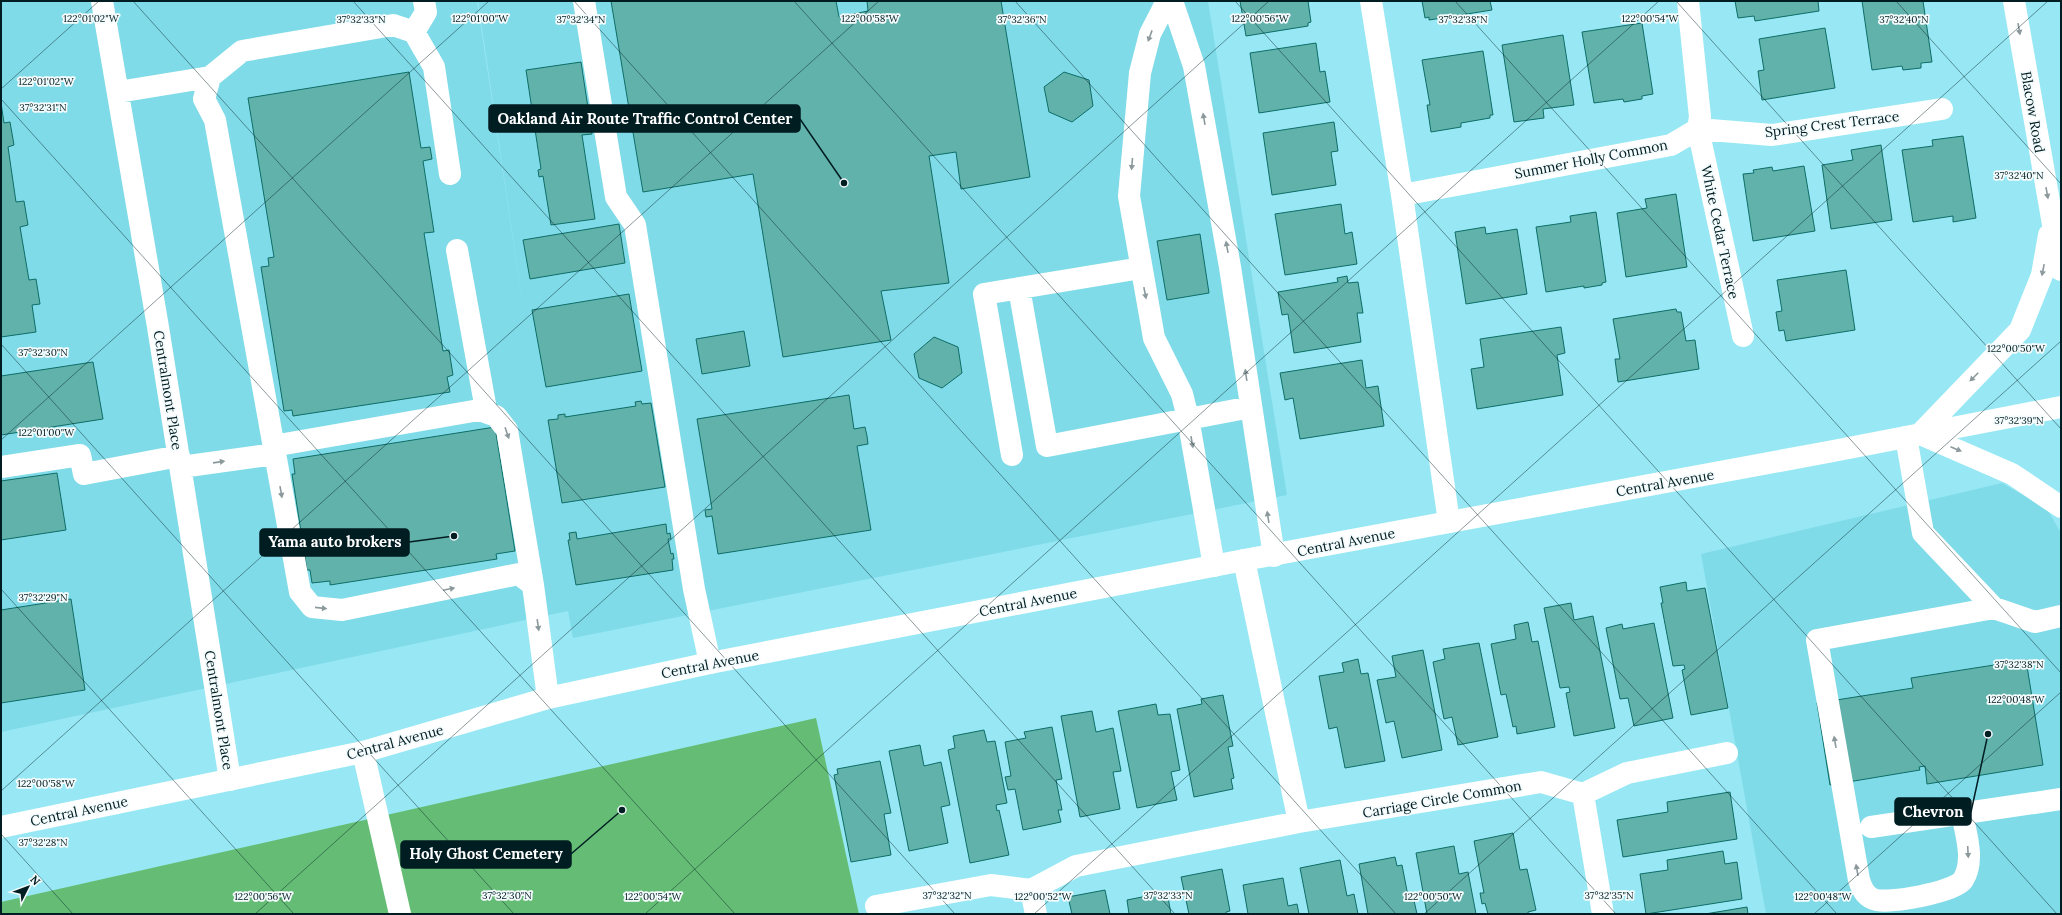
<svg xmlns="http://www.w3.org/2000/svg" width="2062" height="915" font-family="Lora,serif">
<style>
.built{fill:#80dbe9}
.green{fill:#65bd75}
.building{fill:#61b2ab;stroke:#0e6d67}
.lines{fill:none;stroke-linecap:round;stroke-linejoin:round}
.minor{stroke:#fff;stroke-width:22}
.major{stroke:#fff;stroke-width:22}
.oneway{fill:#8c999c}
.ticks{fill:none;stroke:#001d22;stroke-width:1;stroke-opacity:0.45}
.labels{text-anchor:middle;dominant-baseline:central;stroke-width:3.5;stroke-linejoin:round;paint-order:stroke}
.street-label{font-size:14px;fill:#001d22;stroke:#f4fbfc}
.ticks-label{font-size:10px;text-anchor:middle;fill:#001d22;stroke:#f4fbfc;stroke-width:3.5;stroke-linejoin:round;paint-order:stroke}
.leader{fill:none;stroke:#001d22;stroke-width:1.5}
.callout-dot{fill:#001d22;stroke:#f4fbfc;stroke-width:1.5}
.callout{fill:#001d22;stroke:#001d22;stroke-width:1.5}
.callout-label{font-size:15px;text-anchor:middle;font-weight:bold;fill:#fff}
</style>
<rect width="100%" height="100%" fill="#97e8f4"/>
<path class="built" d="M 1,1 L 477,1 L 525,319 L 478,1 L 1208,1 L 1287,495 L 573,638 L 568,611 L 1,732 Z
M 2002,483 L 2047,509 L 2061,533 L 2061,914 L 1766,914 L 1701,554 Z"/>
<path class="green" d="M 816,718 L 859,914 L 1,914 L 1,902 Z"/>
<path class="building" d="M 611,1 L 836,1 L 839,17 L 868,11 L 867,1 L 1001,1 L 1030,177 L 961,189 L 956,152 L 929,156 L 949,283 L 881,291 L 891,340 L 783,357 L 753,174 L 643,192 Z
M 1240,1 L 1308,1 L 1311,22 L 1308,23 L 1308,26 L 1246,36 Z
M 1422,1 L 1490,1 L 1492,10 L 1429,20 L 1429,17 L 1425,18 Z
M 1735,1 L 1818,1 L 1819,11 L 1755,21 L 1754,16 L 1738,18 Z
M 1862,1 L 1923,1 L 1932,62 L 1921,63 L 1921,68 L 1903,70 L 1902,66 L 1872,70 Z
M 1642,23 L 1653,94 L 1642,96 L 1642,99 L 1624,102 L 1623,99 L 1594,103 L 1582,32 Z
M 1825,28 L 1835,88 L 1762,100 L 1758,71 L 1764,70 L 1759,39 Z
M 1563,35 L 1574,105 L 1543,109 L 1544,118 L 1514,122 L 1502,45 Z
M 1316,43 L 1320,72 L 1325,71 L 1330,102 L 1259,113 L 1250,53 Z
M 1483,51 L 1493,115 L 1490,115 L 1490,118 L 1461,123 L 1461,127 L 1431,132 L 1427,105 L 1430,105 L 1422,60 Z
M 581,62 L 592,134 L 582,135 L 595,219 L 551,225 L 543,176 L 539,177 L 538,170 L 541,169 L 526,70 Z
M 409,72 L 421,148 L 430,147 L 432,159 L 423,161 L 434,232 L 424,233 L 443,351 L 449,350 L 453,375 L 447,377 L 450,392 L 293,416 L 292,410 L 284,411 L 261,267 L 269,266 L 268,258 L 274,257 L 248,98 Z
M 1064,72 L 1089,80 L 1093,106 L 1072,122 L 1049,112 L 1044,87 Z
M 1,103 L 4,123 L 10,122 L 14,145 L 8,147 L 16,202 L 24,201 L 28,225 L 20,227 L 29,280 L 36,279 L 40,304 L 32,305 L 36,332 L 1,337 Z
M 1334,122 L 1338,151 L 1331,152 L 1336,185 L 1272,195 L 1263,133 Z
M 1963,136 L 1976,218 L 1953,222 L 1953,216 L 1913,222 L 1902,150 L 1933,146 L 1932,140 Z
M 1881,145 L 1892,220 L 1831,229 L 1822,165 L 1853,160 L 1851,150 Z
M 1804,166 L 1815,231 L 1753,241 L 1743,174 L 1754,173 L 1753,170 L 1772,167 L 1773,171 Z
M 1676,194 L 1687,267 L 1626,277 L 1617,213 L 1647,208 L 1645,199 Z
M 1341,204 L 1345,234 L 1352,232 L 1357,264 L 1285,275 L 1275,214 Z
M 1596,212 L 1606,282 L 1602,283 L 1602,285 L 1584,288 L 1584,286 L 1546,292 L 1536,227 L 1571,222 L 1570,216 Z
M 619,224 L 625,263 L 530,279 L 523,240 Z
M 1485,227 L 1486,234 L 1517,229 L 1527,294 L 1466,304 L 1455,232 Z
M 1200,234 L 1209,293 L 1167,300 L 1157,241 Z
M 1846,270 L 1855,330 L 1786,341 L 1784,330 L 1779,331 L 1776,312 L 1782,311 L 1777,280 Z
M 1347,276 L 1348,283 L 1358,282 L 1363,313 L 1357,313 L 1361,342 L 1294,353 L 1288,314 L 1282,315 L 1278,292 L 1338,282 L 1337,278 Z
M 629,294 L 642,371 L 546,387 L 532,310 Z
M 1676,309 L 1677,312 L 1681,312 L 1686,341 L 1695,340 L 1699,369 L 1618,382 L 1615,359 L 1620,359 L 1613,319 Z
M 1561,327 L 1565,353 L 1557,355 L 1563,395 L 1477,409 L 1471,369 L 1484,367 L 1480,339 Z
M 744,331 L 750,366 L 702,374 L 696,339 Z
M 934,337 L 958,347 L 962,373 L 942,388 L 919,378 L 914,354 Z
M 1362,360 L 1366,388 L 1378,386 L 1384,426 L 1300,439 L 1293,398 L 1285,400 L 1280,373 Z
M 93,362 L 103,419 L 1,435 L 1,376 Z
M 849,395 L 854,429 L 865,427 L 867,436 L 868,444 L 857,446 L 871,530 L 718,554 L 712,516 L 706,517 L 705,510 L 712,509 L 697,419 Z
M 641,401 L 642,404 L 651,403 L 665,487 L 562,503 L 548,420 L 558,419 L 558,415 L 565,414 L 565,417 L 636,406 L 635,402 Z
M 495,427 L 515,551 L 496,554 L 497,559 L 330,585 L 330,581 L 312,583 L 310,570 L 307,570 L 292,474 L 295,474 L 293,459 Z
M 57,473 L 66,530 L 1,540 L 1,481 Z
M 666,524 L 667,534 L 670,533 L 671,539 L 668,539 L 671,554 L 673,553 L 674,559 L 672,559 L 673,570 L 576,585 L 568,540 L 570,540 L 569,533 L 576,532 L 577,539 Z
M 1686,582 L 1687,591 L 1705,588 L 1728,708 L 1691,715 L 1682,670 L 1685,669 L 1684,665 L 1673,666 L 1661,603 L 1663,603 L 1660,587 Z
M 71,599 L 85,690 L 1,703 L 1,610 Z
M 1571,603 L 1574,620 L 1593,616 L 1615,728 L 1574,736 L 1566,693 L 1570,692 L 1569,687 L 1560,688 L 1544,608 Z
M 1528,622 L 1532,642 L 1538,641 L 1555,727 L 1517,734 L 1516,726 L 1513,727 L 1506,694 L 1501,695 L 1491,644 L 1516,639 L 1514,625 Z
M 1654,623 L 1673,718 L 1634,726 L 1628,698 L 1620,699 L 1606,628 L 1622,624 L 1623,629 Z
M 1479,643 L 1498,737 L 1458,745 L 1452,717 L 1444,719 L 1433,662 L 1445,659 L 1443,649 Z
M 1423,650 L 1442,750 L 1402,758 L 1394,721 L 1386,723 L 1377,680 L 1396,677 L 1392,656 Z
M 1358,659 L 1361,674 L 1368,673 L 1385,761 L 1345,768 L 1337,727 L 1329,729 L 1319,676 L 1344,672 L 1342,663 Z
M 2026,660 L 2043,765 L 1927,784 L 1925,766 L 1919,767 L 1920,770 L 1830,785 L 1817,703 L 1913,688 L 1911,678 Z
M 1223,695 L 1233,746 L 1228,747 L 1234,778 L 1231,779 L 1233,789 L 1194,797 L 1177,709 L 1202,704 L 1201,699 Z
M 1156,704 L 1158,715 L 1170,714 L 1180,770 L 1171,772 L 1177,800 L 1137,808 L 1118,711 Z
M 1092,711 L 1096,732 L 1113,728 L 1121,771 L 1113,772 L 1120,809 L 1080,817 L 1061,716 Z
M 1052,727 L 1062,779 L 1056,780 L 1062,810 L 1058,810 L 1061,822 L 1023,830 L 1015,789 L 1008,790 L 1005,777 L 1011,776 L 1005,742 L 1026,738 L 1024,732 Z
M 984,730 L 987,742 L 995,741 L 1007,803 L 996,805 L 997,811 L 999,810 L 1009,855 L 970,863 L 948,750 L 955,748 L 953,736 Z
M 920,745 L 924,766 L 941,762 L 950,805 L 941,807 L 948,843 L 909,851 L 889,751 Z
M 880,761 L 891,813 L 884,814 L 891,855 L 851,862 L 834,775 L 838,774 L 837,769 Z
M 1730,792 L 1737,839 L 1623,857 L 1617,820 L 1668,812 L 1667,802 Z
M 1513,833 L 1520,870 L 1527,869 L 1536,910 L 1528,912 L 1528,914 L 1488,914 L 1485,903 L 1482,904 L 1480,893 L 1484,893 L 1474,841 Z
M 1454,846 L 1459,874 L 1468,872 L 1476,914 L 1427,914 L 1416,853 Z
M 1723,851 L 1725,864 L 1737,862 L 1742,899 L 1646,914 L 1640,874 L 1668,870 L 1667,860 Z
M 1395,857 L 1397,866 L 1402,865 L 1408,896 L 1413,896 L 1417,914 L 1368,914 L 1359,864 Z
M 1340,860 L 1347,896 L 1354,894 L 1358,914 L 1309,914 L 1300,868 Z
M 1222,869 L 1230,911 L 1226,912 L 1226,914 L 1189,914 L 1181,877 Z
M 1283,878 L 1288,906 L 1297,904 L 1299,914 L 1248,914 L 1243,885 Z
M 1105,890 L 1110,914 L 1072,914 L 1068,897 Z
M 1167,892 L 1171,914 L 1129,914 L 1127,900 Z
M 1747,907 L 1748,914 L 1705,914 Z"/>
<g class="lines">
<path class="minor" d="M 102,1 L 158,327 L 230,780
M 584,1 L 616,197 L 635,225 L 694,589 L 710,663
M 1167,1 L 1150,34 L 1140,73 L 1129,196 L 1154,338 L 1182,394 L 1188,418 L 1214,566
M 1172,1 L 1194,66 L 1230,267 L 1274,556
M 1371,1 L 1402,195 L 1449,522
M 1688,1 L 1700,117 L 1698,129 L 1743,336
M 414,32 L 426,12 L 424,1
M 210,77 L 204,99 L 215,120 L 300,592 L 312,607 L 342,610 L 519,574 L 533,585 L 548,698
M 118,92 L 210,77 L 242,51 L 393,25 L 414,32 L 434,67 L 450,174
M 1698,129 L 1772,135 L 1942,109
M 1402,195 L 1671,145 L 1698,129
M 1019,288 L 1047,446 L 1251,407
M 479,410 L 496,416 L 507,430 L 533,585
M 1906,437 L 1923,533 L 1994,608 L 2035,622 L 2061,616
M 273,446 L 479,410 L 485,404 L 457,250
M 1012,455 L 984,294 L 1141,268
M 1,467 L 80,455 L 84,474 L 179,456
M 181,467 L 275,454
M 1244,560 L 1299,822
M 363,752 L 400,914
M 1583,794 L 1603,914
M 1962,814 C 1966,834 1975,861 1963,880 C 1955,892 1887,905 1873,899 C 1864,895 1862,888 1859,880 L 1817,640 L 1994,608
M 1871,827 L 2061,799
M 1031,890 L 1036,914
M 876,906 L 991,885 L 1031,890 L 1076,866 L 1299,822 L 1541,782 L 1583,794 L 1627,773 L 1727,753"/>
<path class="major" d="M 2014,1 L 2061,270
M 1920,434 L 2020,330 L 2042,275 L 2049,235
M 1920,434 L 2012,474 L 2061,507
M 1,827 L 363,752 L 548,698 L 710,663 L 1244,560 L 1828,452 L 2061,407"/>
</g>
<defs><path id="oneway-solid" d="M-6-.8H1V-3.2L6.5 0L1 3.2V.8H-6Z"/></defs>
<g class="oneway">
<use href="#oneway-solid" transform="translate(2019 29) rotate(80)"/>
<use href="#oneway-solid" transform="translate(1150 36) rotate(110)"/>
<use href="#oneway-solid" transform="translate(1204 119) rotate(-100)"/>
<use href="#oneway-solid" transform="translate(1132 164) rotate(95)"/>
<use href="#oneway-solid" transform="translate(2047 193) rotate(80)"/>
<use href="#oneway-solid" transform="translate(1227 247) rotate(-100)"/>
<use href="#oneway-solid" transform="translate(2043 270) rotate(101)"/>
<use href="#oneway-solid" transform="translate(1145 293) rotate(79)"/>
<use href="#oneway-solid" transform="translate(1246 375) rotate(-98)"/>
<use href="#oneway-solid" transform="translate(1974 377) rotate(135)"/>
<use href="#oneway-solid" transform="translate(507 433) rotate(71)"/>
<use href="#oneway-solid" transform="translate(1192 442) rotate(80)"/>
<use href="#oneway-solid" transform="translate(1956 449) rotate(23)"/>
<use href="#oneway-solid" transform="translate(219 462) rotate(-8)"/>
<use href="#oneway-solid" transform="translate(281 492) rotate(80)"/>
<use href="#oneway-solid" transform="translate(1268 517) rotate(-99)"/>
<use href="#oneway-solid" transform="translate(449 589) rotate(-12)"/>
<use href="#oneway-solid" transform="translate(321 608) rotate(6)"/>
<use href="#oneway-solid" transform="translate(538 625) rotate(82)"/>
<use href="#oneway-solid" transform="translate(1835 742) rotate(-100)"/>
<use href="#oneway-solid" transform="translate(1968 852) rotate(87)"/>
<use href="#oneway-solid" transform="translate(1857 870) rotate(-100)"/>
</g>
<path class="ticks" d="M 133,1 L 955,914M 353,1 L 1175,914M 574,1 L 1396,914M 794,1 L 1616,914M 1015,1 L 1837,914M 1235,1 L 2057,914M 1455,1 L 2061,673M 1676,1 L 2061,429M 1896,1 L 2061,184M 1,89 L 99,1M 1,99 L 735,914M 1,344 L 514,914M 1,440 L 489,1M 1,589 L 294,914M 1,791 L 879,1M 1,834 L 73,914M 255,914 L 1269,1M 645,914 L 1659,1M 1034,914 L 2048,1M 1424,914 L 2061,341M 1814,914 L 2061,692"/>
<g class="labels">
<g class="street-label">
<text transform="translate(2033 112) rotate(80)">Blacow Road</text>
<text transform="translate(1832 124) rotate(-7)">Spring Crest Terrace</text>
<text transform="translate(1591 159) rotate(-11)">Summer Holly Common</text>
<text transform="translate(1720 232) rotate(78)">White Cedar Terrace</text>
<text transform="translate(168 390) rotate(81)">Centralmont Place</text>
<text transform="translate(1665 483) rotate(-10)">Central Avenue</text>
<text transform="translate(1346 542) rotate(-11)">Central Avenue</text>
<text transform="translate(1028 602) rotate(-11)">Central Avenue</text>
<text transform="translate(710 664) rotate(-11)">Central Avenue</text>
<text transform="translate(219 710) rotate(81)">Centralmont Place</text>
<text transform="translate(395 742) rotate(-15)">Central Avenue</text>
<text transform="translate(1442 799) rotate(-10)">Carriage Circle Common</text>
<text transform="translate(79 811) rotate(-12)">Central Avenue</text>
</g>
</g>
<g class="ticks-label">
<text x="91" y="22">122°01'02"W</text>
<text x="480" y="22">122°01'00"W</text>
<text x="870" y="22">122°00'58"W</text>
<text x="1260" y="22">122°00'56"W</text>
<text x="1650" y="22">122°00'54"W</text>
<text x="581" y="23">37°32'34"N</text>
<text x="1022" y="23">37°32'36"N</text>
<text x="1463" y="23">37°32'38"N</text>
<text x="1904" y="23">37°32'40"N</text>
<text x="361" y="23">37°32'33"N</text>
<text x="46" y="85">122°01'02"W</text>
<text x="43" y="111">37°32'31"N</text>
<text x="2019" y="179">37°32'40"N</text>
<text x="2016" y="352">122°00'50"W</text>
<text x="43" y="356">37°32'30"N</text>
<text x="2019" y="424">37°32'39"N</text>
<text x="46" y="436">122°01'00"W</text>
<text x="43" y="601">37°32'29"N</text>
<text x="2019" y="668">37°32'38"N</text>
<text x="2016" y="703">122°00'48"W</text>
<text x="46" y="787">122°00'58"W</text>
<text x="43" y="846">37°32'28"N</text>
<text x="507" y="899">37°32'30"N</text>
<text x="947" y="899">37°32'32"N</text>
<text x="1168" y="899">37°32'33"N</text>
<text x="1609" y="899">37°32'35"N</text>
<text x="263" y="900">122°00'56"W</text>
<text x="653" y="900">122°00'54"W</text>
<text x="1043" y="900">122°00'52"W</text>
<text x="1433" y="900">122°00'50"W</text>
<text x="1823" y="900">122°00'48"W</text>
</g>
<path class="leader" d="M844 183L800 119M454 536L409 542M1988 734L1971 812M622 810L571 854"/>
<g class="callout-dot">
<circle cx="844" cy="183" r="4"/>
<circle cx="454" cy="536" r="4"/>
<circle cx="1988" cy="734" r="4"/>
<circle cx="622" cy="810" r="4"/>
</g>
<g class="callout">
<rect x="489" y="105" width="311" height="27" rx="4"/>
<rect x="260" y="529" width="149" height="27" rx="4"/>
<rect x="1895" y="798" width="76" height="27" rx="4"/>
<rect x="401" y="841" width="170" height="27" rx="4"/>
</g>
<g class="callout-label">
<text x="645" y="124">Oakland Air Route Traffic Control Center</text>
<text x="335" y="547">Yama auto brokers</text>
<text x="1933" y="817">Chevron</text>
<text x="486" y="859">Holy Ghost Cemetery</text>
</g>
<rect width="2062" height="915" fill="none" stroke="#001d22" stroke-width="4"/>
<g transform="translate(28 887) rotate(48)" stroke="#f4fbfc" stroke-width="3" paint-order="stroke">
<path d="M0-3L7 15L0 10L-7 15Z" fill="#001d22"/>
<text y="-6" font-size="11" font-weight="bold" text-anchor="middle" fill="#001d22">N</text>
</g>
</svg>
